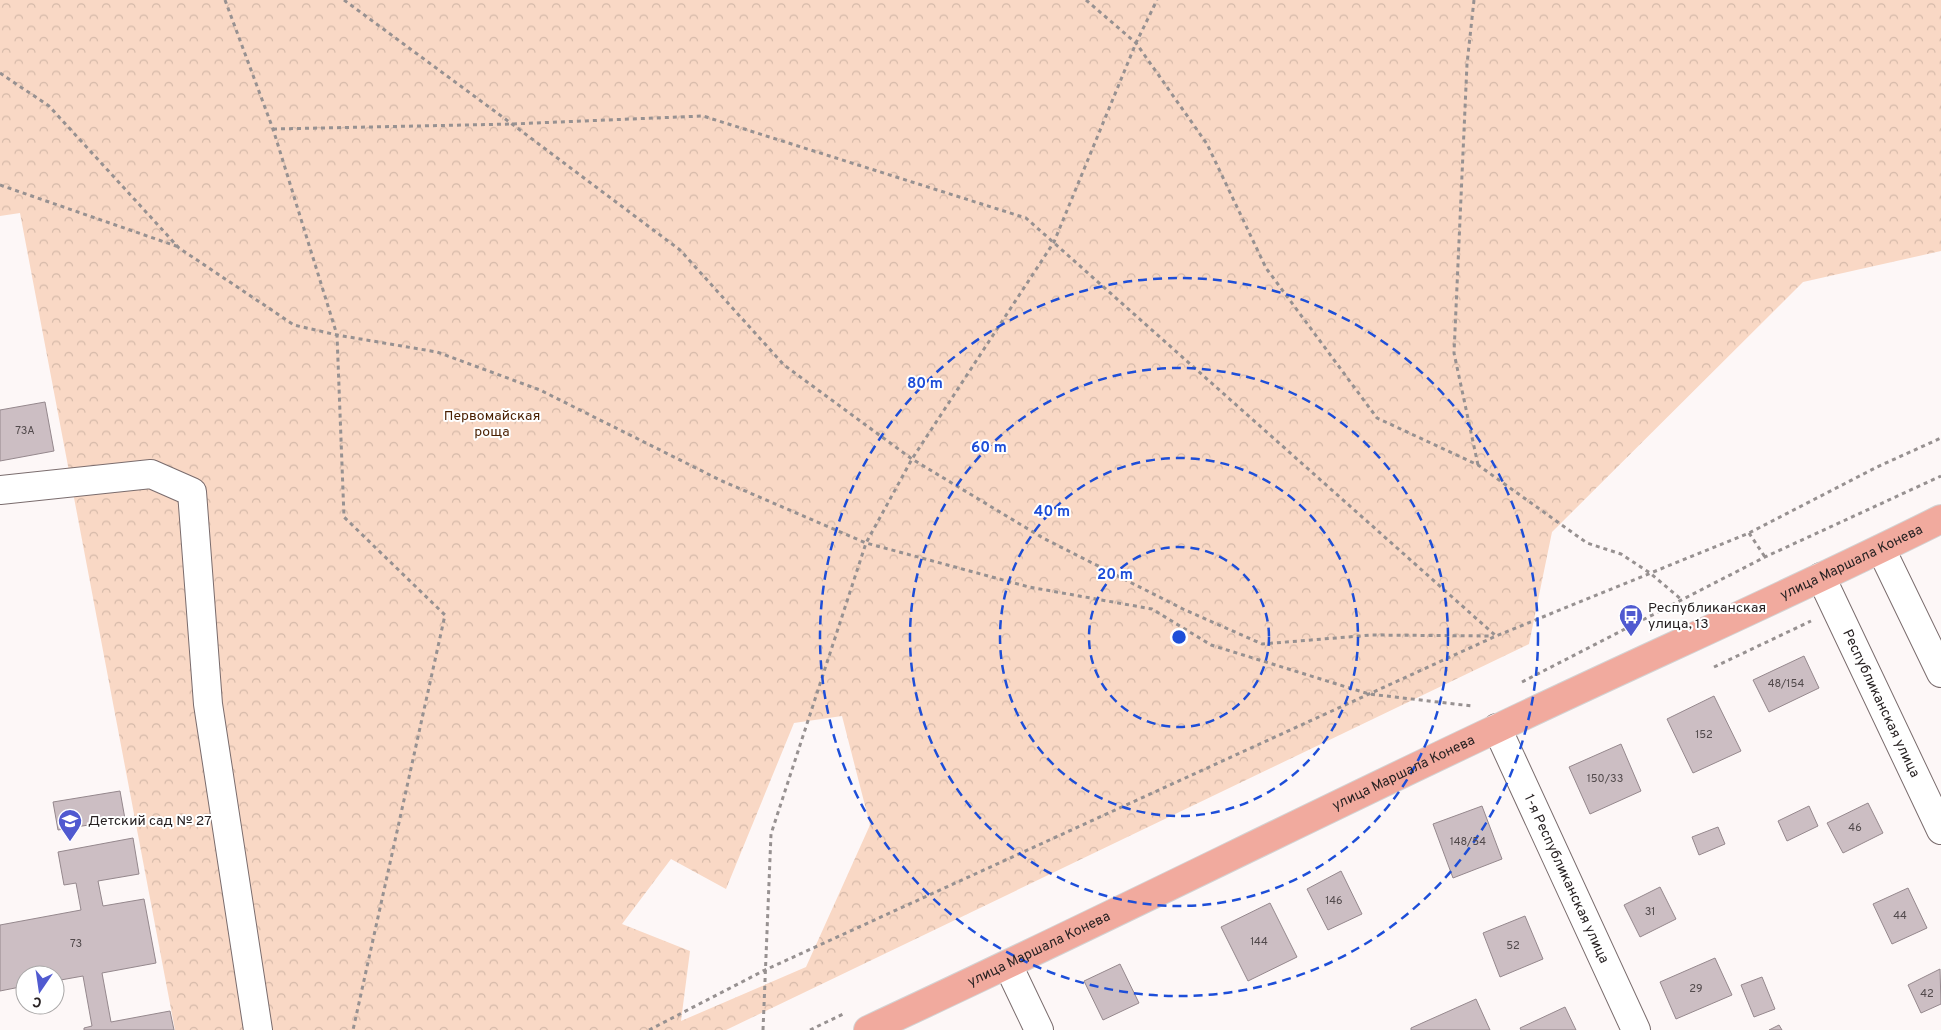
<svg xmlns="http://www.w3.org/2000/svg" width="1941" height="1030" font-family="Overpass,sans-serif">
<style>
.forest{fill:url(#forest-crowns);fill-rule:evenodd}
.building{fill:#ccbec3;stroke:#95888d}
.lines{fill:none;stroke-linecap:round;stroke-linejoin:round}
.minor-casing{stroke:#7a6c6d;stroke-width:30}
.major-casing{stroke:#d4d3d3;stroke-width:30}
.path{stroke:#979191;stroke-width:3;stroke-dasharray:4 4;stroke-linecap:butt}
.minor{stroke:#fff;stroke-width:28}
.major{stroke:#f1aa9e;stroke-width:28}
.ring{fill:none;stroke:#1d4ed8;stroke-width:2.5;stroke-dasharray:9 6}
.labels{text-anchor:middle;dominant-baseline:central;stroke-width:4;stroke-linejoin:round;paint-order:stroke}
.number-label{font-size:11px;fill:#51494b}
.park-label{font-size:14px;fill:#4a1f00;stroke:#fff}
.street-label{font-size:14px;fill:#282223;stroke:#fff}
.poi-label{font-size:14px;fill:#282223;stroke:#fff;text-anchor:start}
.centre{fill:#1d4ed8;stroke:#fff;stroke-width:2.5}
.ring-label{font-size:15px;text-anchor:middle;font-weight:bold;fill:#1d4ed8;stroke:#fff;stroke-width:4;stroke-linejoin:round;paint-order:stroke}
</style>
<defs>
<pattern id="forest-crowns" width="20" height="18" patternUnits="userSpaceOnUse" patternTransform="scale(1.25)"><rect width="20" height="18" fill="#f9d8c5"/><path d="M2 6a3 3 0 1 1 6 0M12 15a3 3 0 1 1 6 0" fill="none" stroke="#d5b9a9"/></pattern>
</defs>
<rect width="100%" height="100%" fill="#fdf7f7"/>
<path class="forest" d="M 0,0 L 1941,0 L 1941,251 L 1803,282 L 1552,532 L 1529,644 L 726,1030 L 175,1030 L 20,213 L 0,216 ZM 842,716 L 870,825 L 806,967 L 681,1021 L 690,951 L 622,924 L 671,859 L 726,889 L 794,723 Z"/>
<path class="building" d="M 45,402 L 54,451 L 0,461 L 0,410 Z
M 1804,656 L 1819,688 L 1769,712 L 1753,680 Z
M 1714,696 L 1741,751 L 1693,773 L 1667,719 Z
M 1621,744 L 1641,791 L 1590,814 L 1569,767 Z
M 120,791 L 125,819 L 58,830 L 53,802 Z
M 1868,803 L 1883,833 L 1843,853 L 1827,823 Z
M 1482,806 L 1502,859 L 1453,878 L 1433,824 Z
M 1809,806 L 1818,826 L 1787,841 L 1778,821 Z
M 1718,827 L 1725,844 L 1699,855 L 1692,837 Z
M 133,838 L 139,874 L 98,881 L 103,906 L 144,899 L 156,963 L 102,973 L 111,1022 L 170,1011 L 174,1030 L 84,1030 L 84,1028 L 92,1026 L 83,976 L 55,981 L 55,975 L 25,975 L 25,986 L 0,991 L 0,925 L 81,910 L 76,883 L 64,885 L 58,852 Z
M 1341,871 L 1362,914 L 1328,930 L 1307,889 Z
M 1660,887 L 1676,919 L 1640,937 L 1624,905 Z
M 1908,888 L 1927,928 L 1892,944 L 1873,904 Z
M 1270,903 L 1297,957 L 1248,981 L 1221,927 Z
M 1525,916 L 1543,959 L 1500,977 L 1483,933 Z
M 1715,958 L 1732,995 L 1676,1019 L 1660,982 Z
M 1120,964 L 1139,1003 L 1103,1020 L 1084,981 Z
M 1940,969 L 1941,1004 L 1921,1013 L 1908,985 Z
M 1762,977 L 1775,1009 L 1754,1017 L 1741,985 Z
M 1476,999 L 1490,1030 L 1411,1030 L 1411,1028 Z
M 1565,1007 L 1576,1030 L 1521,1030 L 1520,1028 Z
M 1779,1025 L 1782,1030 L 1769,1030 Z"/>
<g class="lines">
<g class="minor-casing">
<g id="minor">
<path d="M 0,490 L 151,474 L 192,492 L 208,704 L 258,1030"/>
<path d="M 1881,549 L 1941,673"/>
<path id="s1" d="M 1821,577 L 1941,830"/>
<path id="s2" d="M 1497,728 L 1636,1030"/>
<path d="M 1008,965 L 1039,1030"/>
</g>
</g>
<g class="major-casing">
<g id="major">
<path id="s3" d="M 868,1030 C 1080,932 1288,827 1498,728 C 1645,658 1795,592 1941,519"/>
</g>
</g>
<path class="path" d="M 225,0 L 273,129 L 337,335 L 344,517 L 445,615 L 353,1030
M 344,0 L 512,124 L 680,250 L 784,365 L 912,459 L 1043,538 L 1183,609 L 1262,644 L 1372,635 L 1493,636
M 1086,0 L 1136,43 L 1207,144 L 1266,268 L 1377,418 L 1478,465 L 1587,543 L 1621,554 L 1650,573 L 1682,600
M 1474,0 L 1467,64 L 1454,353 L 1478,465
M 0,73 L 49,106 L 179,248 L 294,325 L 337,335 L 437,352 L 540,390 L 722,481 L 866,543 L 1029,587 L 1152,609 L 1211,645 L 1369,694 L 1472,706
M 273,129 L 512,124 L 703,116 L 1026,218 L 1496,636
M 0,185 L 179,247
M 1749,533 L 1765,557
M 1714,667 L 1811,621
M 1522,682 L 1765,557 L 1941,476
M 649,1030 L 765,970 L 1496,636 L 1749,533 L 1877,467 L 1941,438
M 763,1030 L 771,834 L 866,543 L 912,459 L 1054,242 L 1136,43 L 1157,0
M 810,1030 L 843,1014"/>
<use href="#minor" class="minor"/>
<use href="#major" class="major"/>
</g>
<g class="ring">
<circle cx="1179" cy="637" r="90"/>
<circle cx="1179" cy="637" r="179"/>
<circle cx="1179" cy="637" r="269"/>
<circle cx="1179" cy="637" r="359"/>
</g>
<defs>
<g id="bus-pin" transform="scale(1.25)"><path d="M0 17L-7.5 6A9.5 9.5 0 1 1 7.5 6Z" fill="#505ad0" stroke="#fff"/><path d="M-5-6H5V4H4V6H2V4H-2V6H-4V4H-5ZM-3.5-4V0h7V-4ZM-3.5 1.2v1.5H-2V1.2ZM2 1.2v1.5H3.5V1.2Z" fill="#fff"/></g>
<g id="school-pin" transform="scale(1.25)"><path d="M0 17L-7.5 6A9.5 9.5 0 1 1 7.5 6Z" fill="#505ad0" stroke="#fff"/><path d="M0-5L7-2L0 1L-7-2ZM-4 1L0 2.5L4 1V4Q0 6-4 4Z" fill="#fff"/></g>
</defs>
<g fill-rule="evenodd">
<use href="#bus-pin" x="1631" y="616"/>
<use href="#school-pin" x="70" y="821"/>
</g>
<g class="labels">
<g class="number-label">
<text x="25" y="431">73А</text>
<text x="1786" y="684">48/154</text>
<text x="1704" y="735">152</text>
<text x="1605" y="779">150/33</text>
<text x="1855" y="828">46</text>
<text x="1468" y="842">148/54</text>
<text x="1334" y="901">146</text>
<text x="1650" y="912">31</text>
<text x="1900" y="916">44</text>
<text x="1259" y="942">144</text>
<text x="76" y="944">73</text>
<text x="1513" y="946">52</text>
<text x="1696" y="989">29</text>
<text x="1927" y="994">42</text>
</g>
<g class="park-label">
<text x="492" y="416">Первомайская<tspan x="492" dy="16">роща</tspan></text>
</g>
<g class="street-label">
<text stroke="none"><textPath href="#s3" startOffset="1089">улица Маршала Конева</textPath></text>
<text stroke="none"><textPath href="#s1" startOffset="140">Республиканская улица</textPath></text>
<text stroke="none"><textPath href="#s3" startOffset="594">улица Маршала Конева</textPath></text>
<text stroke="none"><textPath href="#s2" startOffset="166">1-я Республиканская улица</textPath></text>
<text stroke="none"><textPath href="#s3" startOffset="189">улица Маршала Конева</textPath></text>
</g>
<g class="poi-label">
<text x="1648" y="608">Республиканская<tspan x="1648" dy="16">улица, 13</tspan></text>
<text x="88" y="821">Детский сад № 27</text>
</g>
</g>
<circle cx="1179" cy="637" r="8" class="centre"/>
<g class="ring-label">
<text x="925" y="388">80 m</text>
<text x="989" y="452">60 m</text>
<text x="1052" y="516">40 m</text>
<text x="1115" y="579">20 m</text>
</g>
<g transform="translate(40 990) rotate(193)"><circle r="24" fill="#ffffff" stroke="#a9a7a7"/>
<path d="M0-4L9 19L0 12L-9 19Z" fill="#505ad0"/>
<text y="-8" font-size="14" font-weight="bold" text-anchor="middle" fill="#282223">С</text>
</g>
</svg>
